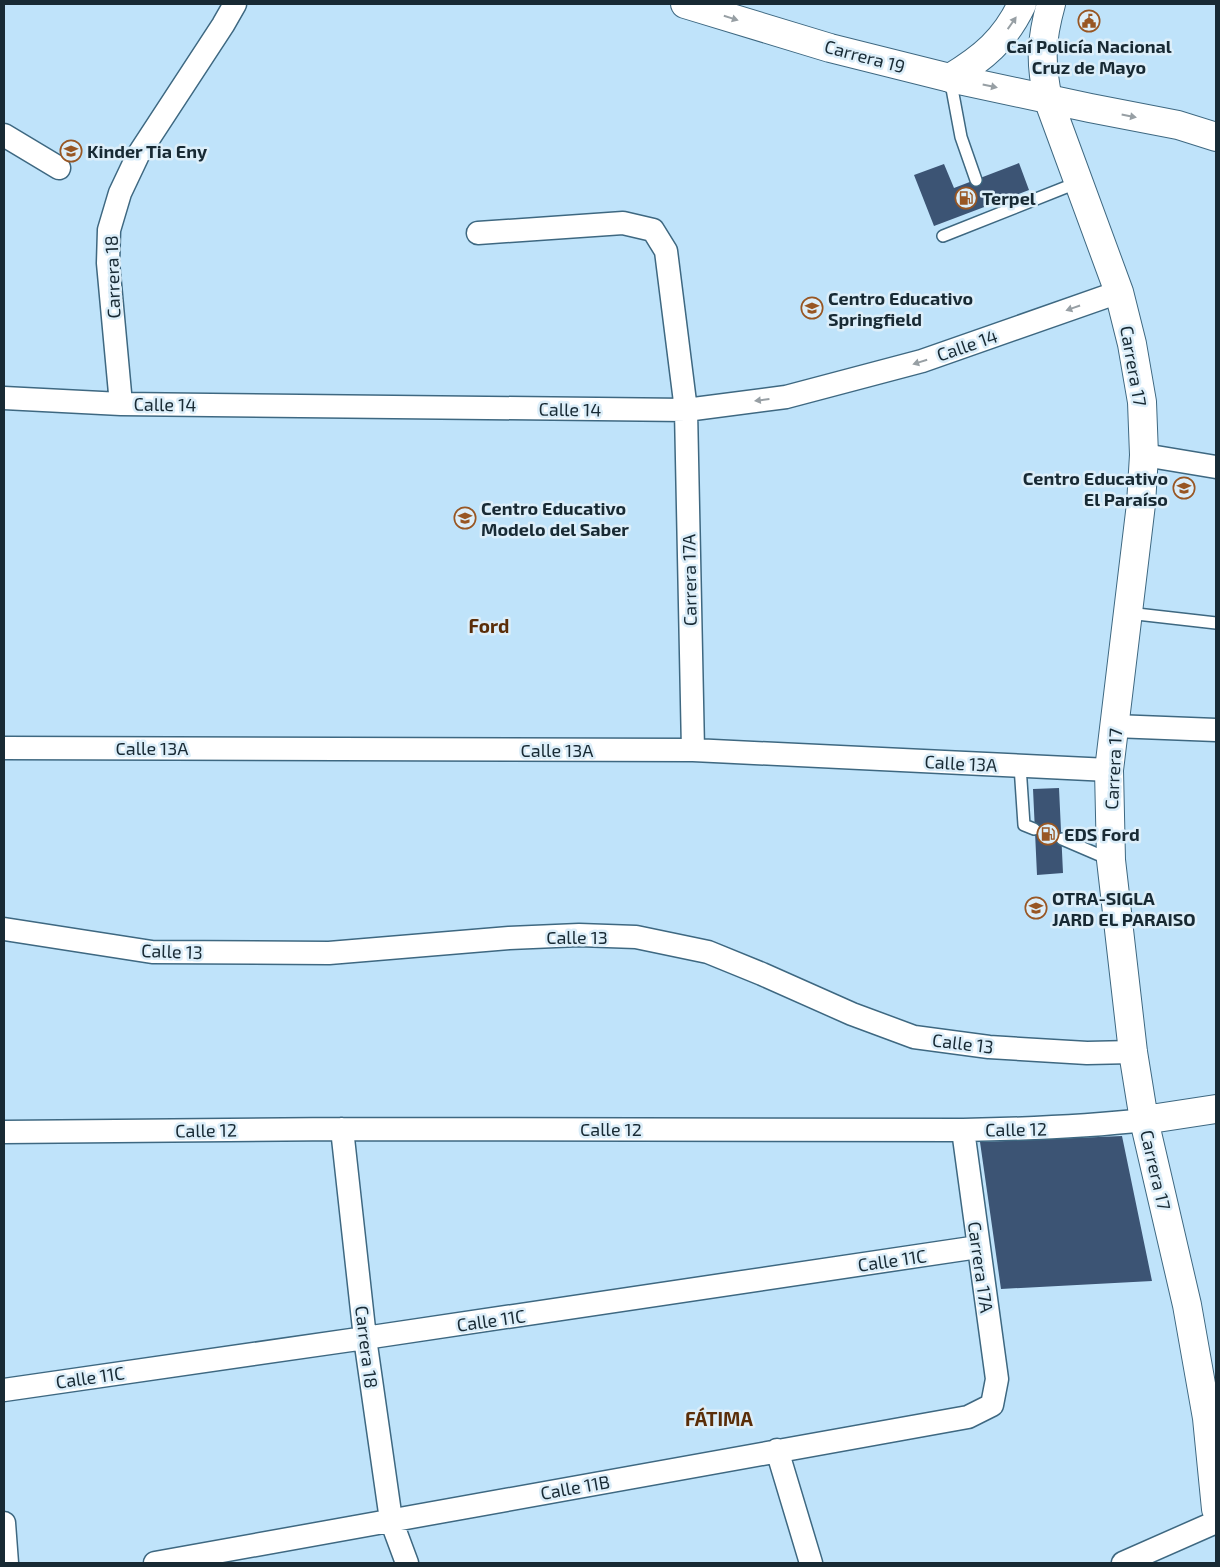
<svg xmlns="http://www.w3.org/2000/svg" width="1220" height="1567" font-family="'Exo 2',sans-serif">
<style>
.building{fill:#3c5474}
.lines{fill:none;stroke-linecap:round;stroke-linejoin:round}
.service-casing{stroke:#3e6881;stroke-width:14}
.minor-casing{stroke:#3e6881;stroke-width:25}
.tertiary-casing{stroke:#3e6881;stroke-width:30}
.secondary-casing{stroke:#3e6881;stroke-width:30}
.service{stroke:#fff;stroke-width:11}
.minor{stroke:#fff;stroke-width:22}
.tertiary{stroke:#fff;stroke-width:28}
.secondary{stroke:#fff;stroke-width:28}
.oneway{fill:#979fa4}
.labels{text-anchor:middle;dominant-baseline:central;stroke-width:5;stroke-linejoin:round;paint-order:stroke}
.poi-label{font-size:18px;font-weight:bold;fill:#182a34;stroke:#dceef9;text-anchor:start}
.street-label{font-size:18px;fill:#182a34;stroke:#dceef9}
.neighbourhood-label{font-size:19px;font-weight:bold;fill:#5a2d08;stroke:#dceef9}
</style>
<rect width="100%" height="100%" fill="#bfe3fa"/>
<path class="building" d="M 1019,163 L 1029,190 L 934,226 L 914,175 L 944,164 L 954,188 Z
M 1059,788 L 1063,873 L 1037,875 L 1033,789 Z
M 1122,1136 L 1152,1281 L 1001,1289 L 980,1142 Z"/>
<g class="lines">
<g class="service-casing">
<path id="service" d="M 950,78 L 961,137 L 976,180
M 943,236 L 1079,182
M 1128,613 L 1216,623
M 1020,766 L 1024,825 L 1034,829
M 1062,839 L 1111,860"/>
</g>
<g class="minor-casing">
<path id="minor" d="M 4,135 L 59,168
M 478,233 L 623,223 L 653,230 L 666,251 L 686,410 L 693,750
M 4,398 L 121,404 L 686,410 L 786,397 L 922,361 L 1119,292
M 121,404 L 108,263 L 109,230 L 120,193 L 138,155 L 223,25 L 235,4
M 1144,455 L 1216,467
M 1114,726 L 1216,730
M 4,748 L 693,750 L 1109,770
M 4,929 L 152,952 L 329,953 L 509,938 L 579,935 L 636,937 L 708,952 L 762,974 L 852,1014 L 914,1037 L 989,1047 L 1087,1053 L 1133,1052
M 342,1129 L 365,1338 L 391,1520 L 407,1563
M 4,1132 L 342,1129 L 963,1130 C 1024,1129 1083,1127 1144,1120
M 4,1390 L 365,1338 L 978,1247
M 777,1450 L 811,1563
M 4,1523 L 7,1563
M 155,1563 L 968,1417 L 992,1405 L 997,1379 L 963,1130
M 1123,1563 L 1216,1522"/>
</g>
<g class="tertiary-casing">
<path id="tertiary" d="M 685,4 L 830,48 L 950,78 L 1090,108 L 1178,125 L 1216,137
M 1048,99 L 1119,292 L 1132,344 L 1142,402 L 1144,455 L 1141,504 L 1109,770 L 1111,860 L 1133,1052 L 1144,1120 L 1187,1305 L 1207,1418 L 1216,1509
M 1144,1120 L 1216,1109"/>
</g>
<g class="secondary-casing">
<path id="secondary" d="M 950,78 C 983,58 1005,40 1022,4
M 1048,99 C 1040,62 1041,40 1051,4"/>
</g>
<use href="#service" class="service"/>
<use href="#minor" class="minor"/>
<use href="#tertiary" class="tertiary"/>
<use href="#secondary" class="secondary"/>
</g>
<defs><path id="oneway-solid" d="M-6-.8H1V-3.2L6.5 0L1 3.2V.8H-6Z" transform="scale(1.25)"/></defs>
<g class="oneway">
<use href="#oneway-solid" transform="translate(731 18) rotate(17)"/>
<use href="#oneway-solid" transform="translate(1012 23) rotate(-55)"/>
<use href="#oneway-solid" transform="translate(990 86) rotate(12)"/>
<use href="#oneway-solid" transform="translate(1129 116) rotate(11)"/>
<use href="#oneway-solid" transform="translate(1073 308) rotate(161)"/>
<use href="#oneway-solid" transform="translate(920 362) rotate(163)"/>
<use href="#oneway-solid" transform="translate(762 400) rotate(173)"/>
</g>
<defs>
<g id="civic-ring" transform="scale(1.125)"><circle r="9.5" fill="#dceef9" stroke="#985623" stroke-width="1.5"/><path d="M-.6-6.5H3V-4.5H.6V-3L4-1V1h2V6H-6V1h2V-1L-.6-3ZM-1.2 2.5V6h2.4V2.5Z" fill="#985623"/></g>
<g id="school-ring" transform="scale(1.125)"><circle r="9.5" fill="#dceef9" stroke="#985623" stroke-width="1.5"/><path d="M0-5L7-2L0 1L-7-2ZM-4 1L0 2.5L4 1V4Q0 6-4 4Z" fill="#985623"/></g>
<g id="fuel-ring" transform="scale(1.125)"><circle r="9.5" fill="#dceef9" stroke="#985623" stroke-width="1.5"/><path d="M-5.5-6h7V0h2V4h1.3V-2.5L3-4.5l.8-.8L6-3V5H2.5V1h-1V6h-7ZM-4.2-4.7v3.2H.2V-4.7Z" fill="#985623"/></g>
</defs>
<g fill-rule="evenodd">
<use href="#civic-ring" x="1089" y="21"/>
<use href="#school-ring" x="71" y="151"/>
<use href="#fuel-ring" x="966" y="198"/>
<use href="#school-ring" x="812" y="308"/>
<use href="#school-ring" x="1184" y="488"/>
<use href="#school-ring" x="465" y="518"/>
<use href="#fuel-ring" x="1048" y="834"/>
<use href="#school-ring" x="1036" y="908"/>
</g>
<g class="labels">
<g class="poi-label">
<text x="1089" y="46" text-anchor="middle">Caí Policía Nacional<tspan x="1089" dy="21">Cruz de Mayo</tspan></text>
<text x="87" y="151">Kinder Tia Eny</text>
<text x="982" y="198">Terpel</text>
<text x="828" y="298">Centro Educativo<tspan x="828" dy="21">Springfield</tspan></text>
<text x="1168" y="478" text-anchor="end">Centro Educativo<tspan x="1168" dy="21">El Paraíso</tspan></text>
<text x="481" y="508">Centro Educativo<tspan x="481" dy="21">Modelo del Saber</tspan></text>
<text x="1064" y="834">EDS Ford</text>
<text x="1052" y="898">OTRA-SIGLA<tspan x="1052" dy="21">JARD EL PARAISO</tspan></text>
</g>
<g class="street-label">
<text transform="translate(865 56) rotate(15)">Carrera 19</text>
<text transform="translate(112 277) rotate(-92)">Carrera 18</text>
<text transform="translate(967 345) rotate(-19)">Calle 14</text>
<text transform="translate(1134 366) rotate(80)">Carrera 17</text>
<text transform="translate(165 404) rotate(1)">Calle 14</text>
<text transform="translate(570 409) rotate(1)">Calle 14</text>
<text transform="translate(689 580) rotate(-91)">Carrera 17A</text>
<text x="152" y="748">Calle 13A</text>
<text x="557" y="750">Calle 13A</text>
<text transform="translate(961 763) rotate(3)">Calle 13A</text>
<text transform="translate(1113 769) rotate(-87)">Carrera 17</text>
<text x="577" y="937">Calle 13</text>
<text transform="translate(172 951) rotate(2)">Calle 13</text>
<text transform="translate(963 1043) rotate(7)">Calle 13</text>
<text x="611" y="1129">Calle 12</text>
<text transform="translate(1016 1129) rotate(-1)">Calle 12</text>
<text transform="translate(206 1130) rotate(-1)">Calle 12</text>
<text transform="translate(1156 1170) rotate(77)">Carrera 17</text>
<text transform="translate(892 1260) rotate(-8)">Calle 11C</text>
<text transform="translate(981 1267) rotate(82)">Carrera 17A</text>
<text transform="translate(491 1320) rotate(-8)">Calle 11C</text>
<text transform="translate(367 1347) rotate(83)">Carrera 18</text>
<text transform="translate(90 1377) rotate(-8)">Calle 11C</text>
<text transform="translate(575 1487) rotate(-10)">Calle 11B</text>
</g>
<g class="neighbourhood-label">
<text x="489" y="625">Ford</text>
<text x="719" y="1418">FÁTIMA</text>
</g>
</g>
<rect width="1220" height="1567" fill="none" stroke="#182a34" stroke-width="10"/>
</svg>
